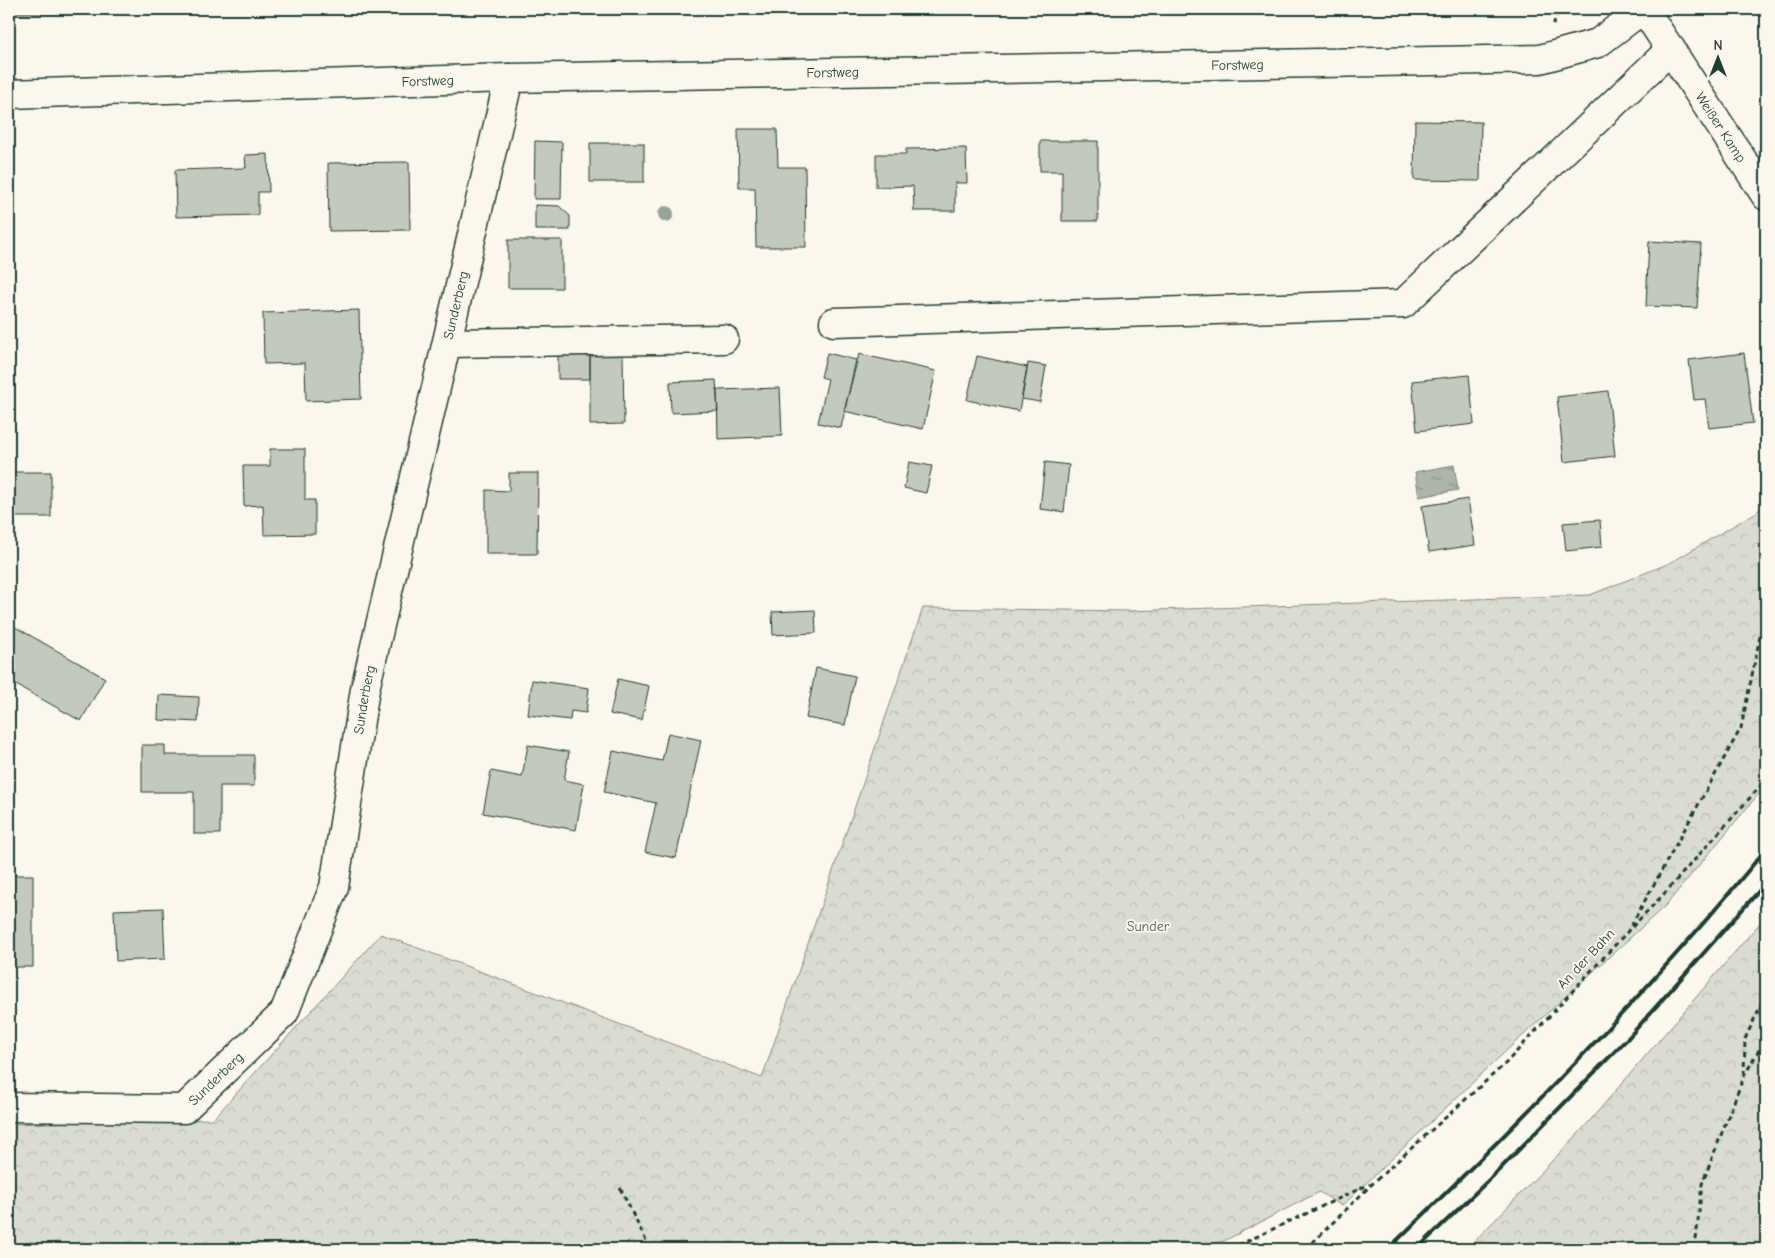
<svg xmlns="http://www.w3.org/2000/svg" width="1775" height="1258" font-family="'Comic Neue',sans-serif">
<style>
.forest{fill:url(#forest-crowns);stroke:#7d8c82}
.water{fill:url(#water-ripples);stroke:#74847b}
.building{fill:#c4c9be;stroke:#1f3d34}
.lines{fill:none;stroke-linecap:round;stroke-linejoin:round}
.minor-casing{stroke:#1f3d34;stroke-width:31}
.path{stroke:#1f3d34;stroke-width:3;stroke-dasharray:5 4;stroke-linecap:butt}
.minor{stroke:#fbf7ec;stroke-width:28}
.rail{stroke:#1f3d34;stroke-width:4}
.tree{fill:#97a298}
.labels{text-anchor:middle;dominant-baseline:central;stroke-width:4;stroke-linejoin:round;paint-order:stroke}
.street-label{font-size:14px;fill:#1f3d34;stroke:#fbf7ec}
.park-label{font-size:14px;fill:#455d53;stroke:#fbf7ec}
</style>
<defs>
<pattern id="forest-crowns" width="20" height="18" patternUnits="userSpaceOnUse" patternTransform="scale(1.25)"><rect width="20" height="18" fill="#dbdcd1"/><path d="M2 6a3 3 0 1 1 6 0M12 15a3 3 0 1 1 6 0" fill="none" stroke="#bcbeb4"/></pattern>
<pattern id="water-ripples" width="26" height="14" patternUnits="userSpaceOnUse" patternTransform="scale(1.25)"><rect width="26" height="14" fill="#adb4aa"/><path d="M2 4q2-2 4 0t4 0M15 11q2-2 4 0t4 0" fill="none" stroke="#8c948b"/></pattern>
</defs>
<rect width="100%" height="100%" fill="#fbf7ec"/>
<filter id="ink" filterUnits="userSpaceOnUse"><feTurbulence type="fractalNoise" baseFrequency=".02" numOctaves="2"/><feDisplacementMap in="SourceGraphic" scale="10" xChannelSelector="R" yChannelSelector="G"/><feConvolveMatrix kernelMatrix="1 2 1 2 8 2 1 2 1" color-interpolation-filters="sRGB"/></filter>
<g filter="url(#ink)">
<path class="forest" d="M 1766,504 L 1766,785 L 1666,905 L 1507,1050 L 1342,1206 L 1319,1192 L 1224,1241 L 1192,1249 L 9,1249 L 9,1124 L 213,1119 L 381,934 L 762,1078 L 923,608 L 1127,611 L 1590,595 L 1670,563 L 1755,513 Z
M 1766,916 L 1766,1249 L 1467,1249 L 1581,1131 Z"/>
<path class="water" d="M 1454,465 L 1458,490 L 1419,497 L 1415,472 Z"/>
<path class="building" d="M 9,9 L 57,9 L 57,13 L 9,13 Z
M 1035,9 L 1161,9 L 1035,10 Z
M 1415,121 L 1481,122 L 1480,181 L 1414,180 Z
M 738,129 L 777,129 L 778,167 L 805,167 L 806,247 L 756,247 L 755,188 L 739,188 Z
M 535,141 L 562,142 L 561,199 L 534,199 Z
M 1040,141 L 1098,141 L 1098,221 L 1062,221 L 1062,171 L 1040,171 Z
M 590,143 L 644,143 L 644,182 L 590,182 Z
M 966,148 L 967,183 L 955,183 L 955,211 L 914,211 L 913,186 L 876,187 L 876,154 L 906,154 L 906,149 Z
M 268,154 L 269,192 L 258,192 L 258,215 L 176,217 L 175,170 L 246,168 L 245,155 Z
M 409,162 L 410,230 L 329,231 L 328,163 Z
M 535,205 L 559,206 L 570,216 L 570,230 L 535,230 Z
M 508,240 L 562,240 L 562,288 L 508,288 Z
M 1649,241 L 1701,244 L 1697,308 L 1646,306 Z
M 359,310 L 361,399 L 306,401 L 305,363 L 264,364 L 263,313 Z
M 827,353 L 856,360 L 841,428 L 818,423 L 828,379 L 821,377 Z
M 1744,353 L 1753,423 L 1709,428 L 1705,399 L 1694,400 L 1689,360 Z
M 558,354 L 590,354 L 590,379 L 558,379 Z
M 590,354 L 623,354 L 624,424 L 590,425 Z
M 859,354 L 936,371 L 923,429 L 844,411 Z
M 977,356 L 1027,367 L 1019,411 L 967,400 Z
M 1028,363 L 1046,366 L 1040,402 L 1022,399 Z
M 1469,375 L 1474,424 L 1417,431 L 1412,381 Z
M 716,380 L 718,411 L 671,413 L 670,382 Z
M 780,388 L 782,436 L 718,439 L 717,390 Z
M 1608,391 L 1615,456 L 1564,462 L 1557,397 Z
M 270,449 L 305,449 L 305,500 L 315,500 L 315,534 L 264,535 L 263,505 L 244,506 L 243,466 L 270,466 Z
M 909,462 L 932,466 L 926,493 L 904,488 Z
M 1045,462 L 1069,465 L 1064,512 L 1040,509 Z
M 9,472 L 51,472 L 51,517 L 9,517 Z
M 509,473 L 538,473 L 537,554 L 486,554 L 486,490 L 509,491 Z
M 1468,499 L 1475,545 L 1429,552 L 1422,506 Z
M 1600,520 L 1602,547 L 1566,551 L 1563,523 Z
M 815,610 L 816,633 L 773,635 L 772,612 Z
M 10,624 L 105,678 L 81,721 L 9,681 Z
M 816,668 L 855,676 L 845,725 L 806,718 Z
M 618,679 L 649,686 L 642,720 L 610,714 Z
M 532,680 L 589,688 L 586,713 L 571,711 L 570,720 L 528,715 Z
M 159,695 L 199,697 L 198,722 L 158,720 Z
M 668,733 L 701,740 L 676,858 L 645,852 L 656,803 L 604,792 L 613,751 L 662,761 Z
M 142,745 L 165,745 L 165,755 L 254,755 L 254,786 L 220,786 L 220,834 L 194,834 L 194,792 L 142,792 Z
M 528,745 L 569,752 L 564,780 L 584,784 L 576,830 L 483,813 L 491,771 L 522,777 Z
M 9,875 L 33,875 L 33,967 L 9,967 Z
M 163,908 L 165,959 L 116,961 L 114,910 Z"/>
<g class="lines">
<g class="minor-casing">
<g id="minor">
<path id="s1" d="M 1644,9 L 1766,196"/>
<path id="s2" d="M 9,94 L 509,78 L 1540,59 L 1598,43 L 1643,9"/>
<path d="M 834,322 L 1403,304 L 1671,49"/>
<path d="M 447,343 L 724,339"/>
<path id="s3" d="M 9,1107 L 184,1109 L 284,1013 L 334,887 L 365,689 L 509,78"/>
</g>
</g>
<path class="path" d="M 1553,25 L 1559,9
M 1632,927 L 1662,896 L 1766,780
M 1744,1075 L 1745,1039 L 1766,994
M 620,1188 L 650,1249
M 1230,1249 L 1370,1184
M 1306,1249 L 1374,1182 L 1506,1063 L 1628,931 L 1741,728 L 1766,608
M 1695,1249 L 1702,1184 L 1744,1076 L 1766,1038"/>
<use href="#minor" class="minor"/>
<path class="rail" d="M 1388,1249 C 1520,1122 1650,991 1766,849
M 1417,1249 L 1495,1174 L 1629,1037 L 1766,883"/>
</g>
<circle class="tree" cx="666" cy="214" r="8"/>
</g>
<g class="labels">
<g class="street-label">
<text stroke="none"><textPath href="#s2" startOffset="1229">Forstweg</textPath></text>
<text stroke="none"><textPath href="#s2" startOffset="824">Forstweg</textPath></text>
<text stroke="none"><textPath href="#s2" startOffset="419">Forstweg</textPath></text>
<text stroke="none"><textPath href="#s1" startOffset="141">Weißer Kamp</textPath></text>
<text stroke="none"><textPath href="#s3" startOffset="1044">Sunderberg</textPath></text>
<text stroke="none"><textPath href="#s3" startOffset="639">Sunderberg</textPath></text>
<text transform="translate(1586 959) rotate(-47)">An der Bahn</text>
<text stroke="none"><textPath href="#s3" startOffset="219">Sunderberg</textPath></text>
</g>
<g class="park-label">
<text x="1148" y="926">Sunder</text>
</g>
</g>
<rect width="1775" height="1258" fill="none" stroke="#fbf7ec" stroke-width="30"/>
<rect x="15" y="15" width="1745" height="1228" fill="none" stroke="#1f3d34" stroke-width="2" filter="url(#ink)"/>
<g transform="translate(1718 58)" stroke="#fbf7ec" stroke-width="4" paint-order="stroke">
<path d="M0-4L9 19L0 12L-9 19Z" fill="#1f3d34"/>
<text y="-8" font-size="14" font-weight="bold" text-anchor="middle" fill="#1f3d34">N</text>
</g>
</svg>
